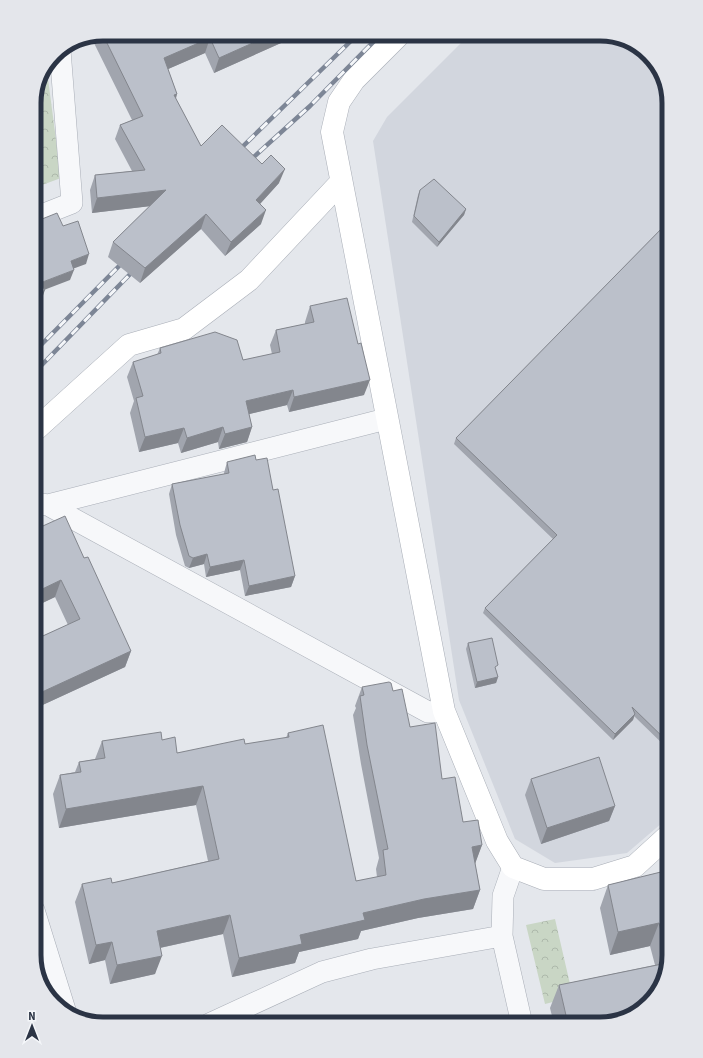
<svg xmlns="http://www.w3.org/2000/svg" width="703" height="1058" font-family="'Source Sans 3',sans-serif">
<style>
.built{fill:#d2d6de}
.forest{fill:url(#forest-crowns)}
.lines{fill:none;stroke-linecap:round;stroke-linejoin:round}
.street-casing{stroke:#a9aeb7;stroke-width:22}
.secondary-casing{stroke:#a9aeb7;stroke-width:23}
.street{stroke:#f7f8fa;stroke-width:21}
.secondary{stroke:#fff;stroke-width:22}
.rail-casing{stroke:#7d8696;stroke-width:4.5}
.rail{stroke:#f4f6f9;stroke-width:3;stroke-dasharray:9;stroke-linecap:butt}
.wall{fill:#a1a5ae}
.shaded-wall{fill:#83868d}
.building{fill:#bbc0ca;stroke:#83868d}
.rim{fill:none;stroke:#2b3445;stroke-width:5}
</style>
<defs>
<pattern id="forest-crowns" width="20" height="18" patternUnits="userSpaceOnUse"><rect width="20" height="18" fill="#c9d6c5"/><path d="M2 6a3 3 0 1 1 6 0M12 15a3 3 0 1 1 6 0" fill="none" stroke="#adb8ab"/></pattern>
</defs>
<rect width="100%" height="100%" fill="#e4e7ec"/>
<path class="built" d="M 604,34 L 638,46 L 660,69 L 669,103 L 669,817 L 627,853 L 555,863 L 515,839 L 459,700 L 373,141 L 387,117 L 469,35 Z"/>
<path class="forest" d="M 47,71 L 61,178 L 34,188 L 34,99 Z
M 555,919 L 573,997 L 545,1004 L 526,925 Z"/>
<g class="lines">
<g class="street-casing">
<path id="street" d="M 34,218 L 72,203 L 60,50
M 41,504 L 48,505 L 386,419
M 48,505 L 428,712 L 444,711
M 513,867 L 503,896 L 502,936 L 522,1024
M 34,910 L 66,1013
M 209,1024 L 322,972 L 372,959 L 502,936"/>
</g>
<g class="secondary-casing">
<path id="secondary" d="M 398,36 L 354,80 L 339,102 L 332,132 L 444,711 L 497,841 L 513,867 L 544,879 L 593,879 L 635,866 L 669,835
M 34,431 L 129,345 L 184,329 L 249,280 L 341,182"/>
</g>
<use href="#street" class="street"/>
<use href="#secondary" class="secondary"/>
<g class="rail-casing">
<path id="rail" d="M 235,154 L 355,37
M 246,164 L 310,106 L 379,36
M 34,352 L 127,258
M 34,373 L 137,267"/>
</g>
<use href="#rail" class="rail"/>
</g>
<path class="wall" d="M 290,37 L 290,39 L 214,73 L 205,53 L 168,69 L 177,94 L 176,99 L 201,146 L 279,183 L 260,204 L 261,224 L 225,256 L 201,229 L 140,283 L 108,257 L 113,242 L 150,206 L 92,213 L 90,190 L 95,175 L 132,171 L 115,139 L 120,125 L 132,120 L 92,39 Z
M 77,39 L 73,48 L 70,44 Z
M 420,190 L 466,209 L 464,215 L 437,247 L 412,222 L 418,195 Z
M 669,221 L 669,750 L 634,716 L 633,720 L 613,740 L 483,613 L 485,608 L 553,539 L 454,444 L 456,438 Z
M 310,306 L 364,395 L 289,412 L 287,405 L 249,414 L 252,427 L 247,442 L 219,449 L 218,442 L 181,453 L 178,443 L 139,452 L 130,413 L 134,401 L 127,377 L 133,362 L 157,355 L 160,348 L 243,360 L 272,354 L 270,345 L 276,330 L 305,324 L 305,322 Z
M 256,460 L 273,490 L 295,576 L 291,587 L 245,596 L 240,570 L 206,577 L 204,564 L 189,568 L 185,566 L 176,535 L 169,494 L 172,484 L 224,474 L 224,473 L 227,462 Z
M 34,530 L 84,558 L 131,651 L 125,667 L 36,708 L 34,703 L 34,640 L 68,625 L 55,597 L 34,607 Z
M 468,643 L 496,670 L 498,677 L 496,683 L 475,688 L 466,649 Z
M 362,687 L 393,691 L 410,727 L 442,779 L 463,822 L 482,845 L 475,863 L 480,890 L 473,909 L 418,918 L 361,931 L 358,939 L 299,952 L 295,963 L 232,977 L 223,934 L 160,948 L 155,974 L 110,984 L 105,960 L 89,964 L 75,902 L 82,884 L 112,883 L 208,861 L 196,805 L 59,828 L 53,794 L 60,775 L 75,772 L 79,762 L 95,759 L 102,741 L 162,740 L 177,753 L 245,744 L 286,738 L 288,733 L 356,881 L 377,877 L 376,869 L 379,858 L 361,764 L 353,715 L 356,708 L 355,706 Z
M 531,779 L 615,806 L 609,821 L 541,844 L 525,795 Z
M 669,870 L 669,955 L 660,990 L 600,1024 L 554,1024 L 550,1008 L 559,985 L 655,965 L 650,946 L 610,955 L 600,908 L 608,885 Z"/>
<path class="shaded-wall" d="M 266,37 L 290,37 L 290,39 L 214,73 L 219,58 Z
M 210,38 L 205,53 L 159,73 L 164,58 Z
M 177,94 L 172,109 L 174,95 Z
M 285,169 L 279,183 L 250,215 L 256,200 Z
M 166,190 L 160,205 L 92,213 L 97,198 Z
M 466,209 L 464,215 L 437,247 L 439,242 Z
M 266,210 L 261,224 L 225,256 L 231,242 Z
M 206,214 L 201,229 L 140,283 L 145,268 Z
M 89,254 L 86,264 L 67,271 L 71,261 Z
M 74,270 L 70,280 L 36,293 L 40,283 Z
M 45,290 L 41,301 L 34,306 L 34,298 Z
M 370,380 L 364,395 L 289,412 L 294,397 Z
M 293,390 L 287,405 L 241,416 L 246,401 Z
M 223,427 L 218,442 L 181,453 L 187,438 Z
M 252,427 L 247,442 L 219,449 L 225,434 Z
M 184,428 L 178,443 L 139,452 L 145,437 Z
M 207,554 L 204,564 L 189,568 L 193,558 Z
M 244,560 L 240,570 L 206,577 L 210,567 Z
M 295,576 L 291,587 L 245,596 L 249,586 Z
M 61,580 L 55,597 L 34,607 L 34,598 L 36,592 Z
M 131,651 L 125,667 L 36,708 L 42,692 Z
M 498,677 L 496,683 L 475,688 L 477,682 Z
M 39,684 L 34,698 L 34,687 Z
M 635,714 L 633,720 L 613,740 L 615,734 Z
M 203,786 L 196,805 L 59,828 L 66,809 Z
M 615,806 L 609,821 L 541,844 L 547,828 Z
M 482,845 L 475,864 L 472,847 Z
M 480,890 L 473,909 L 418,918 L 361,931 L 358,939 L 299,952 L 295,963 L 232,977 L 239,958 L 300,935 L 363,913 L 424,899 Z
M 230,915 L 223,934 L 150,950 L 157,931 Z
M 659,923 L 650,946 L 610,955 L 618,932 Z
M 112,942 L 105,960 L 89,964 L 96,945 Z
M 162,956 L 155,974 L 110,984 L 117,965 Z"/>
<path class="building" d="M 266,37 L 219,58 L 210,38 L 164,58 L 177,94 L 174,95 L 201,146 L 222,125 L 262,164 L 271,155 L 285,169 L 256,200 L 266,210 L 231,242 L 206,214 L 145,268 L 113,242 L 166,190 L 97,198 L 95,175 L 145,170 L 120,125 L 143,116 L 105,39 Z
M 434,179 L 466,209 L 439,242 L 414,216 L 420,190 Z
M 57,213 L 63,226 L 78,221 L 89,254 L 71,261 L 74,270 L 40,283 L 45,290 L 34,298 L 34,218 L 42,219 Z
M 669,221 L 669,743 L 632,707 L 635,714 L 615,734 L 485,608 L 557,535 L 456,438 Z
M 347,298 L 358,344 L 361,343 L 370,380 L 294,397 L 293,390 L 246,401 L 252,427 L 225,434 L 223,427 L 187,438 L 184,428 L 145,437 L 136,398 L 143,396 L 133,362 L 161,353 L 160,348 L 215,332 L 237,340 L 243,360 L 280,352 L 276,330 L 314,322 L 310,306 Z
M 255,455 L 256,460 L 267,458 L 273,490 L 278,489 L 295,576 L 249,586 L 244,560 L 210,567 L 207,554 L 193,558 L 189,556 L 180,525 L 172,484 L 229,473 L 227,462 Z
M 65,516 L 84,558 L 88,557 L 131,651 L 42,692 L 39,684 L 34,687 L 34,640 L 80,619 L 61,580 L 36,592 L 34,587 L 34,530 Z
M 492,638 L 498,665 L 495,667 L 498,677 L 477,682 L 468,643 Z
M 389,682 L 391,683 L 393,691 L 402,689 L 410,727 L 435,723 L 442,779 L 455,777 L 463,822 L 478,820 L 482,845 L 472,847 L 480,890 L 424,899 L 363,913 L 365,920 L 300,935 L 302,944 L 239,958 L 230,915 L 157,931 L 162,956 L 117,965 L 112,942 L 96,945 L 82,884 L 111,878 L 112,883 L 219,859 L 203,786 L 66,809 L 60,775 L 81,772 L 79,762 L 105,758 L 102,741 L 161,732 L 162,740 L 175,737 L 177,753 L 244,739 L 245,744 L 289,737 L 288,733 L 323,725 L 356,881 L 386,875 L 383,850 L 388,849 L 367,745 L 360,696 L 364,695 L 362,687 Z
M 599,757 L 615,806 L 547,828 L 531,779 Z
M 669,870 L 669,955 L 668,960 L 659,923 L 618,932 L 608,885 Z
M 667,963 L 660,990 L 634,1015 L 600,1024 L 568,1024 L 559,985 Z"/>
<path d="M0 0H703V1058H0ZM103 41H600A62 62 0 0 1 662 103V955A62 62 0 0 1 600 1017H103A62 62 0 0 1 41 955V103A62 62 0 0 1 103 41Z" fill="#e4e6eb" fill-rule="evenodd"/>
<path class="rim" d="M103 41H600A62 62 0 0 1 662 103V955A62 62 0 0 1 600 1017H103A62 62 0 0 1 41 955V103A62 62 0 0 1 103 41Z"/>
<g transform="translate(32 1026)" stroke="#f4f6f9" stroke-width="3" paint-order="stroke">
<path d="M0-3L7 15L0 10L-7 15Z" fill="#2b3445"/>
<text y="-6" font-size="11" font-weight="bold" text-anchor="middle" fill="#2b3445">N</text>
</g>
</svg>
